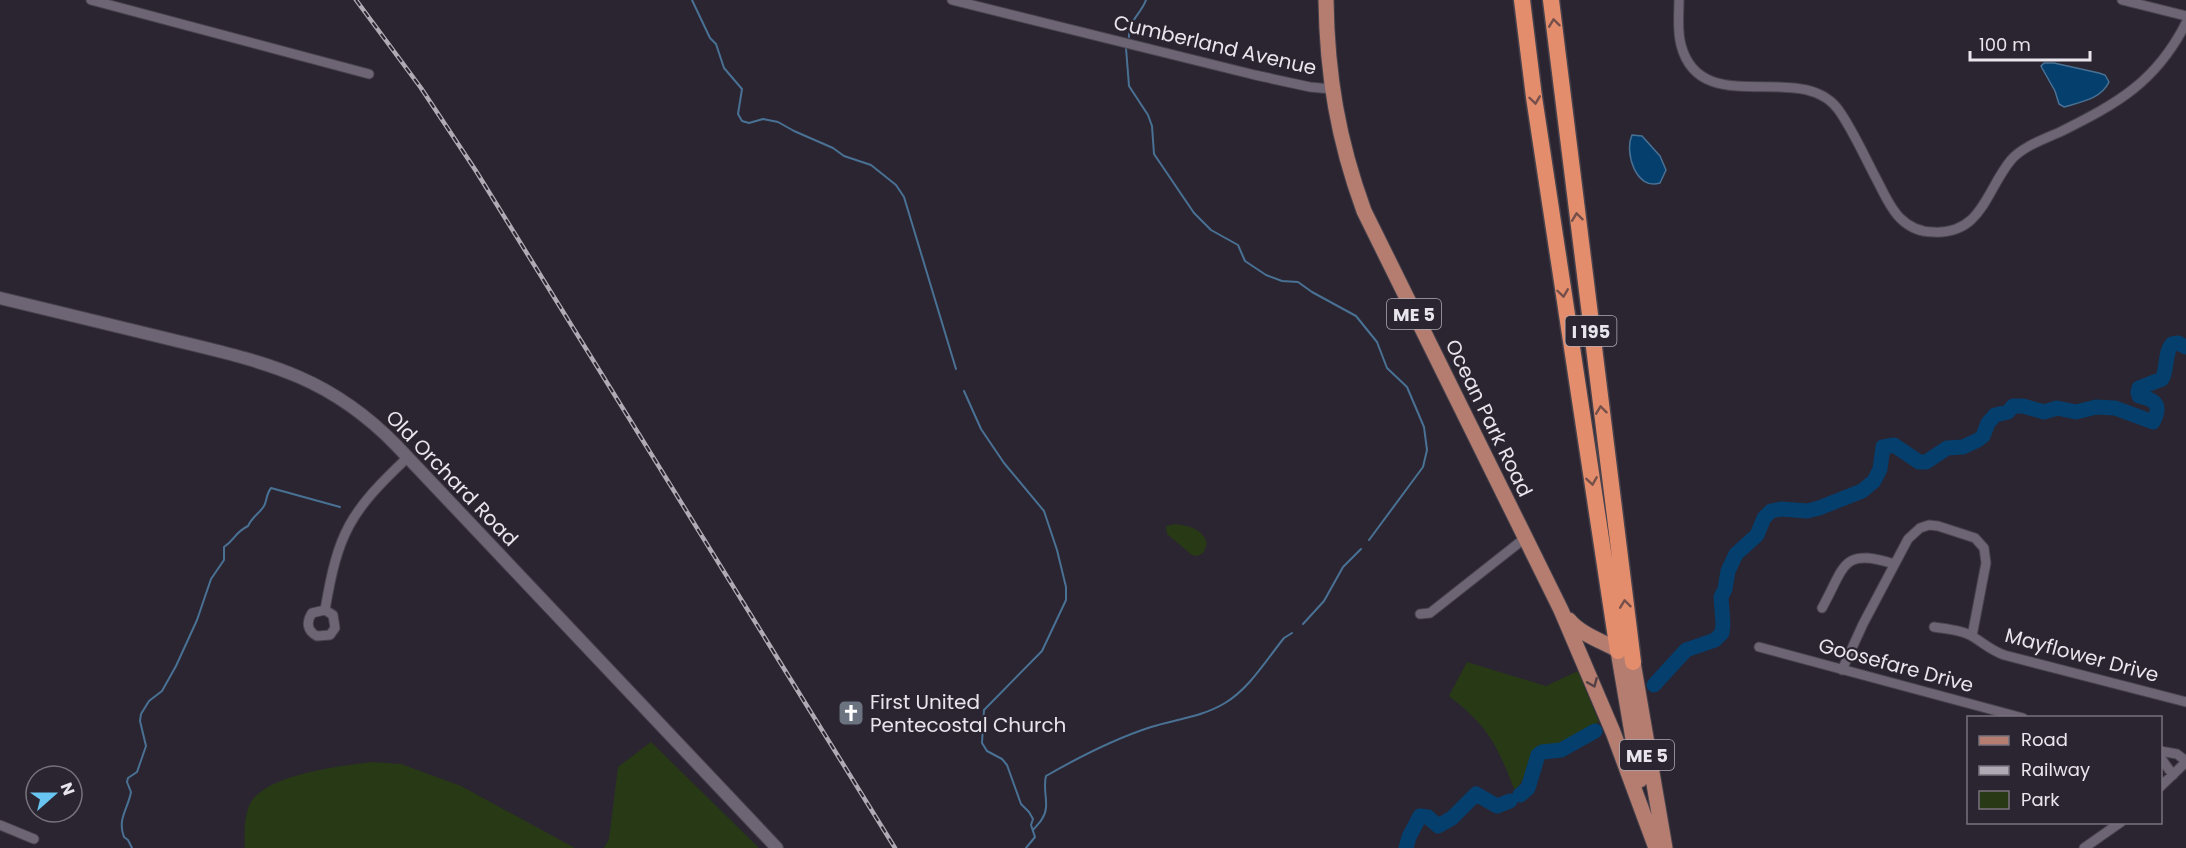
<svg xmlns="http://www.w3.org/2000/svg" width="2186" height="848" font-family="Poppins,sans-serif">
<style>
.green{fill:#283916}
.water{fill:#053f6e;stroke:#497194;stroke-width:1.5}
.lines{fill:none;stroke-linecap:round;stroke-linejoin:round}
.stream{stroke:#497194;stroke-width:2}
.river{stroke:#053f6e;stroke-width:15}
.minor-casing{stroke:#47424c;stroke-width:11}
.tertiary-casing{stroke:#47424c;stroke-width:14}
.primary-casing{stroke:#47424c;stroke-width:17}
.motorway-casing{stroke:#47424c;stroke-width:19}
.minor{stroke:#6d6574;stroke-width:9}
.tertiary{stroke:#6d6574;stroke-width:12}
.primary{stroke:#b47d6f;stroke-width:15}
.motorway{stroke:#e48d6c;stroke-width:16}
.rail-casing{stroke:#afaab4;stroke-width:4.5}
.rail{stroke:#2b2531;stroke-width:2;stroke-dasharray:7;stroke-linecap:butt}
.oneway{stroke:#754f49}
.oneway2{stroke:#543f44}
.labels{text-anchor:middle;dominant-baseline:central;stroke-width:4.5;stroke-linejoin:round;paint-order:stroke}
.shield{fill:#2b2531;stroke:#b0abb5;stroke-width:1.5}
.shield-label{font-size:18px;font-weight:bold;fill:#e9e5ed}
.street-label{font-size:20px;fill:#e9e5ed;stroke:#2b2531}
.poi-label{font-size:20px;fill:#e9e5ed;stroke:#2b2531;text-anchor:start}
</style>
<rect width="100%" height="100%" fill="#2b2531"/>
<path class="green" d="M 1175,524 C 1189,526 1202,528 1207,543 L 1204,552 L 1198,556 L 1192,555 L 1167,534 L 1166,526 Z
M 1467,662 L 1546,686 L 1578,671 L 1599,722 L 1558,744 L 1544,744 L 1537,747 L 1532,752 L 1527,774 L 1515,791 C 1497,745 1489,727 1449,696 Z
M 651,742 L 759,848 L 604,848 L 609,839 L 618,767 Z
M 372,762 L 401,764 L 461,786 L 575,848 L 245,848 C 244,835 244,819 249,806 C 262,774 342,766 372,762 Z"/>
<path class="water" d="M 2044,63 L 2054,63 L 2099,73 L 2105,75 L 2109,82 C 2101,99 2081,102 2064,107 L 2059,104 L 2055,91 L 2042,68 L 2041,66 Z
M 1632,135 L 1642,136 L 1660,156 L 1666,170 L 1660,183 C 1636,191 1624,152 1632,135 Z"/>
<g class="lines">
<path class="stream" d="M 692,0 L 710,38 L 716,44 L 724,68 L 742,89 L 738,114 L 742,121 L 749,123 L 763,119 L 778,122 L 794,131 L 833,148 L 844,156 L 871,165 L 896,185 L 904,197 L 956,369
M 1129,37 C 1128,21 1141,14 1146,0
M 1126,48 L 1129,86 L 1148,115 L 1152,126 L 1154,154 L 1194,213 L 1211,230 L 1238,245 L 1245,261 L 1266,275 L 1282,281 L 1298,282 L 1312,292 L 1356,316 L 1377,342 L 1387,368 L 1407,387 L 1424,427 L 1427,450 L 1423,467 L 1369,540
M 964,391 L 981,429 L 1004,463 L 1044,511 L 1057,550 L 1066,587 L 1066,600 L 1042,651 L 984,710 L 982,743 L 987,751 L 1002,759 L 1007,765 L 1021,804 L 1029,812 L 1033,819 L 1031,825 L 1035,837 L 1026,848
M 1303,624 L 1324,601 L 1343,567 L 1361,549
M 1033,830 C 1036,826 1040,823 1042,819 C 1051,806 1042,791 1046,776 C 1079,757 1114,739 1151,727 C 1176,719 1202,717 1225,703 C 1249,689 1267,659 1284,638 L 1292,633
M 132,848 L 128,840 L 124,837 C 117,819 128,809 131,792 L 127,782 L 128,778 L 137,772 L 146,746 L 140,721 L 141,714 L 149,701 L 162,691 L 176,666 L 197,620 L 211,579 L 224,560 L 224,547 C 235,540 234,533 248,526 C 252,517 259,514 264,506 C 267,501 266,494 271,488 L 340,507"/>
<path class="river" d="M 1654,685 L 1686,650 L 1715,640 L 1722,633 L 1723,624 L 1721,597 L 1725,589 L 1728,571 L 1736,554 L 1757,535 L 1764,518 L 1771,511 L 1781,509 L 1807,511 L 1819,508 L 1862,491 L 1874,481 L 1880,469 L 1883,447 L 1894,445 L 1919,462 L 1926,462 L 1947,448 L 1963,447 L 1978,440 L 1983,436 L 1988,423 L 1995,415 L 2008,412 L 2013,406 L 2023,406 L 2044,412 L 2057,408 L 2076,412 L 2096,407 L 2115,408 L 2153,422 C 2162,405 2156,400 2139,396 L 2138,392 L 2139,388 L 2162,379 C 2168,368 2164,354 2172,344 L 2178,343 L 2186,347
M 1520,795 L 1528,788 L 1538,755 L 1542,752 L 1561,750 L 1595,731
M 1406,848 L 1409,837 L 1420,816 L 1428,817 L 1438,826 L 1452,818 L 1476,794 L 1497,806 L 1510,801"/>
<g class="minor-casing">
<path id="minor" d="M 91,0 L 369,74
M 952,0 L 1255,75 L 1310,87 L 1331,89
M 1679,0 C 1679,15 1677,31 1681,45 C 1701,122 1804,57 1840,112 C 1855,134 1866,160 1879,184 C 1885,196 1891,209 1900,218 C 1909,227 1921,232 1933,232 C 1982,235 1986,190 2011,160 C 2023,146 2045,139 2062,131 C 2118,103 2156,82 2186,23
M 2122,0 L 2186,16
M 1822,608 C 1845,567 1841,547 1894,564
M 325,610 L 333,615 L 335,628 L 330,635 L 317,636 C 307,631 306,622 312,613 L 325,610 C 338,532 350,512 407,458
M 1420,614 L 1430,613 L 1525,538
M 1934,627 C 1947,629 1964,630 1975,638 C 1986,645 1991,650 2004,655 L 2186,702
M 1759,647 L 2023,718
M 1842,670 L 1863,624 L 1908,539 L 1920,528 L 1929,525 L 1938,526 L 1975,538 L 1984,548 L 1986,563 L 1972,636
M 2160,751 L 2177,754 L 2186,761
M 2160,757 L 2173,775
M 2160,787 L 2186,762
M 0,825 L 34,839
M 2084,848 L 2121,822"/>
</g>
<g class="tertiary-casing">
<path id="tertiary" d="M 0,298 C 56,312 113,325 169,339 C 263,362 327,374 397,446 L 777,848"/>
</g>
<g class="primary-casing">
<path id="primary" d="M 1326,0 C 1327,75 1338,140 1364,211 L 1561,610 L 1613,732 L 1656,848
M 1569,620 C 1585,640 1624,647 1633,662 L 1665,848
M 1618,651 L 1640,780"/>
</g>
<g class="motorway-casing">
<path id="motorway" d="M 1522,0 L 1534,97 L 1618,651
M 1551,0 L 1633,662"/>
</g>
<use href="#minor" class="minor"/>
<use href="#tertiary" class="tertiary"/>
<use href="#primary" class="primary"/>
<use href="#motorway" class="motorway"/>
<g class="rail-casing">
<path id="rail" d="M 356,0 L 421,88 L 476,171 L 895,848"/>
</g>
<use href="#rail" class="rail"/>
</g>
<defs><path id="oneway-chevron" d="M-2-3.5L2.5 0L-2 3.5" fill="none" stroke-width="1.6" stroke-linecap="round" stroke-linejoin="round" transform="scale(1.5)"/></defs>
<g class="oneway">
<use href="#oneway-chevron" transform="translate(1554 23) rotate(-97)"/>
<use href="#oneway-chevron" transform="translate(1535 100) rotate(82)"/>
<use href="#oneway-chevron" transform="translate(1577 217) rotate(-97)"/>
<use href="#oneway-chevron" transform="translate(1563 293) rotate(82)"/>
<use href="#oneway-chevron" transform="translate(1601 410) rotate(-97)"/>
<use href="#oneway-chevron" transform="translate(1592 481) rotate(81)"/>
<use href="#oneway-chevron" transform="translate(1625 604) rotate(-97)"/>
</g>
<use class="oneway2" href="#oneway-chevron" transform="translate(1593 683) rotate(67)"/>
<defs>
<g id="church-square" transform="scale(1.35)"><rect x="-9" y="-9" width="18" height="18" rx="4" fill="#6b7280" stroke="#2b2531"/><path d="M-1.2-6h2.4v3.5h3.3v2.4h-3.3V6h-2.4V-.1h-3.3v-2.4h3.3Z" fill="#fff"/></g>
</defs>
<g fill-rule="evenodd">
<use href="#church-square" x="851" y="713"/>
</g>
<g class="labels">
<g class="shield">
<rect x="1387" y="299" width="54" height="30" rx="4.5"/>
<rect x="1565.5" y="316" width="51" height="30" rx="4.5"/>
<rect x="1620" y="740" width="54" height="30" rx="4.5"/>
</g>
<g class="shield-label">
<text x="1414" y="314">ME 5</text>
<text x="1591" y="331">I 195</text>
<text x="1647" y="755">ME 5</text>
</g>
<g class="street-label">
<text transform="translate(1215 45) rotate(13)">Cumberland Avenue</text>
<text transform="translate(1489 418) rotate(64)">Ocean Park Road</text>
<text transform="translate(452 478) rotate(46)">Old Orchard Road</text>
<text transform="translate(2082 655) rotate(15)">Mayflower Drive</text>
<text transform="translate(1896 665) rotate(15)">Goosefare Drive</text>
</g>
<g class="poi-label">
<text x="870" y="702">First United<tspan x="870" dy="23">Pentecostal Church</tspan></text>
</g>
</g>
<rect x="1967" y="716" width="195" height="108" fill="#2b2531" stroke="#77727c" stroke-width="1.5"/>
<rect x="1979" y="736" width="30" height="9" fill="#b47d6f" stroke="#77727c" stroke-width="1.5"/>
<text x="2021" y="746" font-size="18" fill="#e9e5ed">Road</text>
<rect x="1979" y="766" width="30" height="9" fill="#afaab4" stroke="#77727c" stroke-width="1.5"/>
<text x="2021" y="776" font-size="18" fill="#e9e5ed">Railway</text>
<rect x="1979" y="791" width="30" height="18" fill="#283916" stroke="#77727c" stroke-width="1.5"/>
<text x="2021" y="806" font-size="18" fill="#e9e5ed">Park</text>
<g transform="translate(54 794) rotate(69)"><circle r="28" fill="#2b2531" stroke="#77727c" stroke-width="1.5"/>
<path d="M0-4.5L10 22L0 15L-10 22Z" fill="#68c4f0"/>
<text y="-9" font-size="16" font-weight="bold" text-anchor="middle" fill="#e9e5ed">N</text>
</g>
<path d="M1970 51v9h120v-9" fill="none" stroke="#e9e5ed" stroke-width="3"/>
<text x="1979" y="51" font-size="18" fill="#e9e5ed" stroke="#2b2531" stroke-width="4.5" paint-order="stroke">100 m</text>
</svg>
